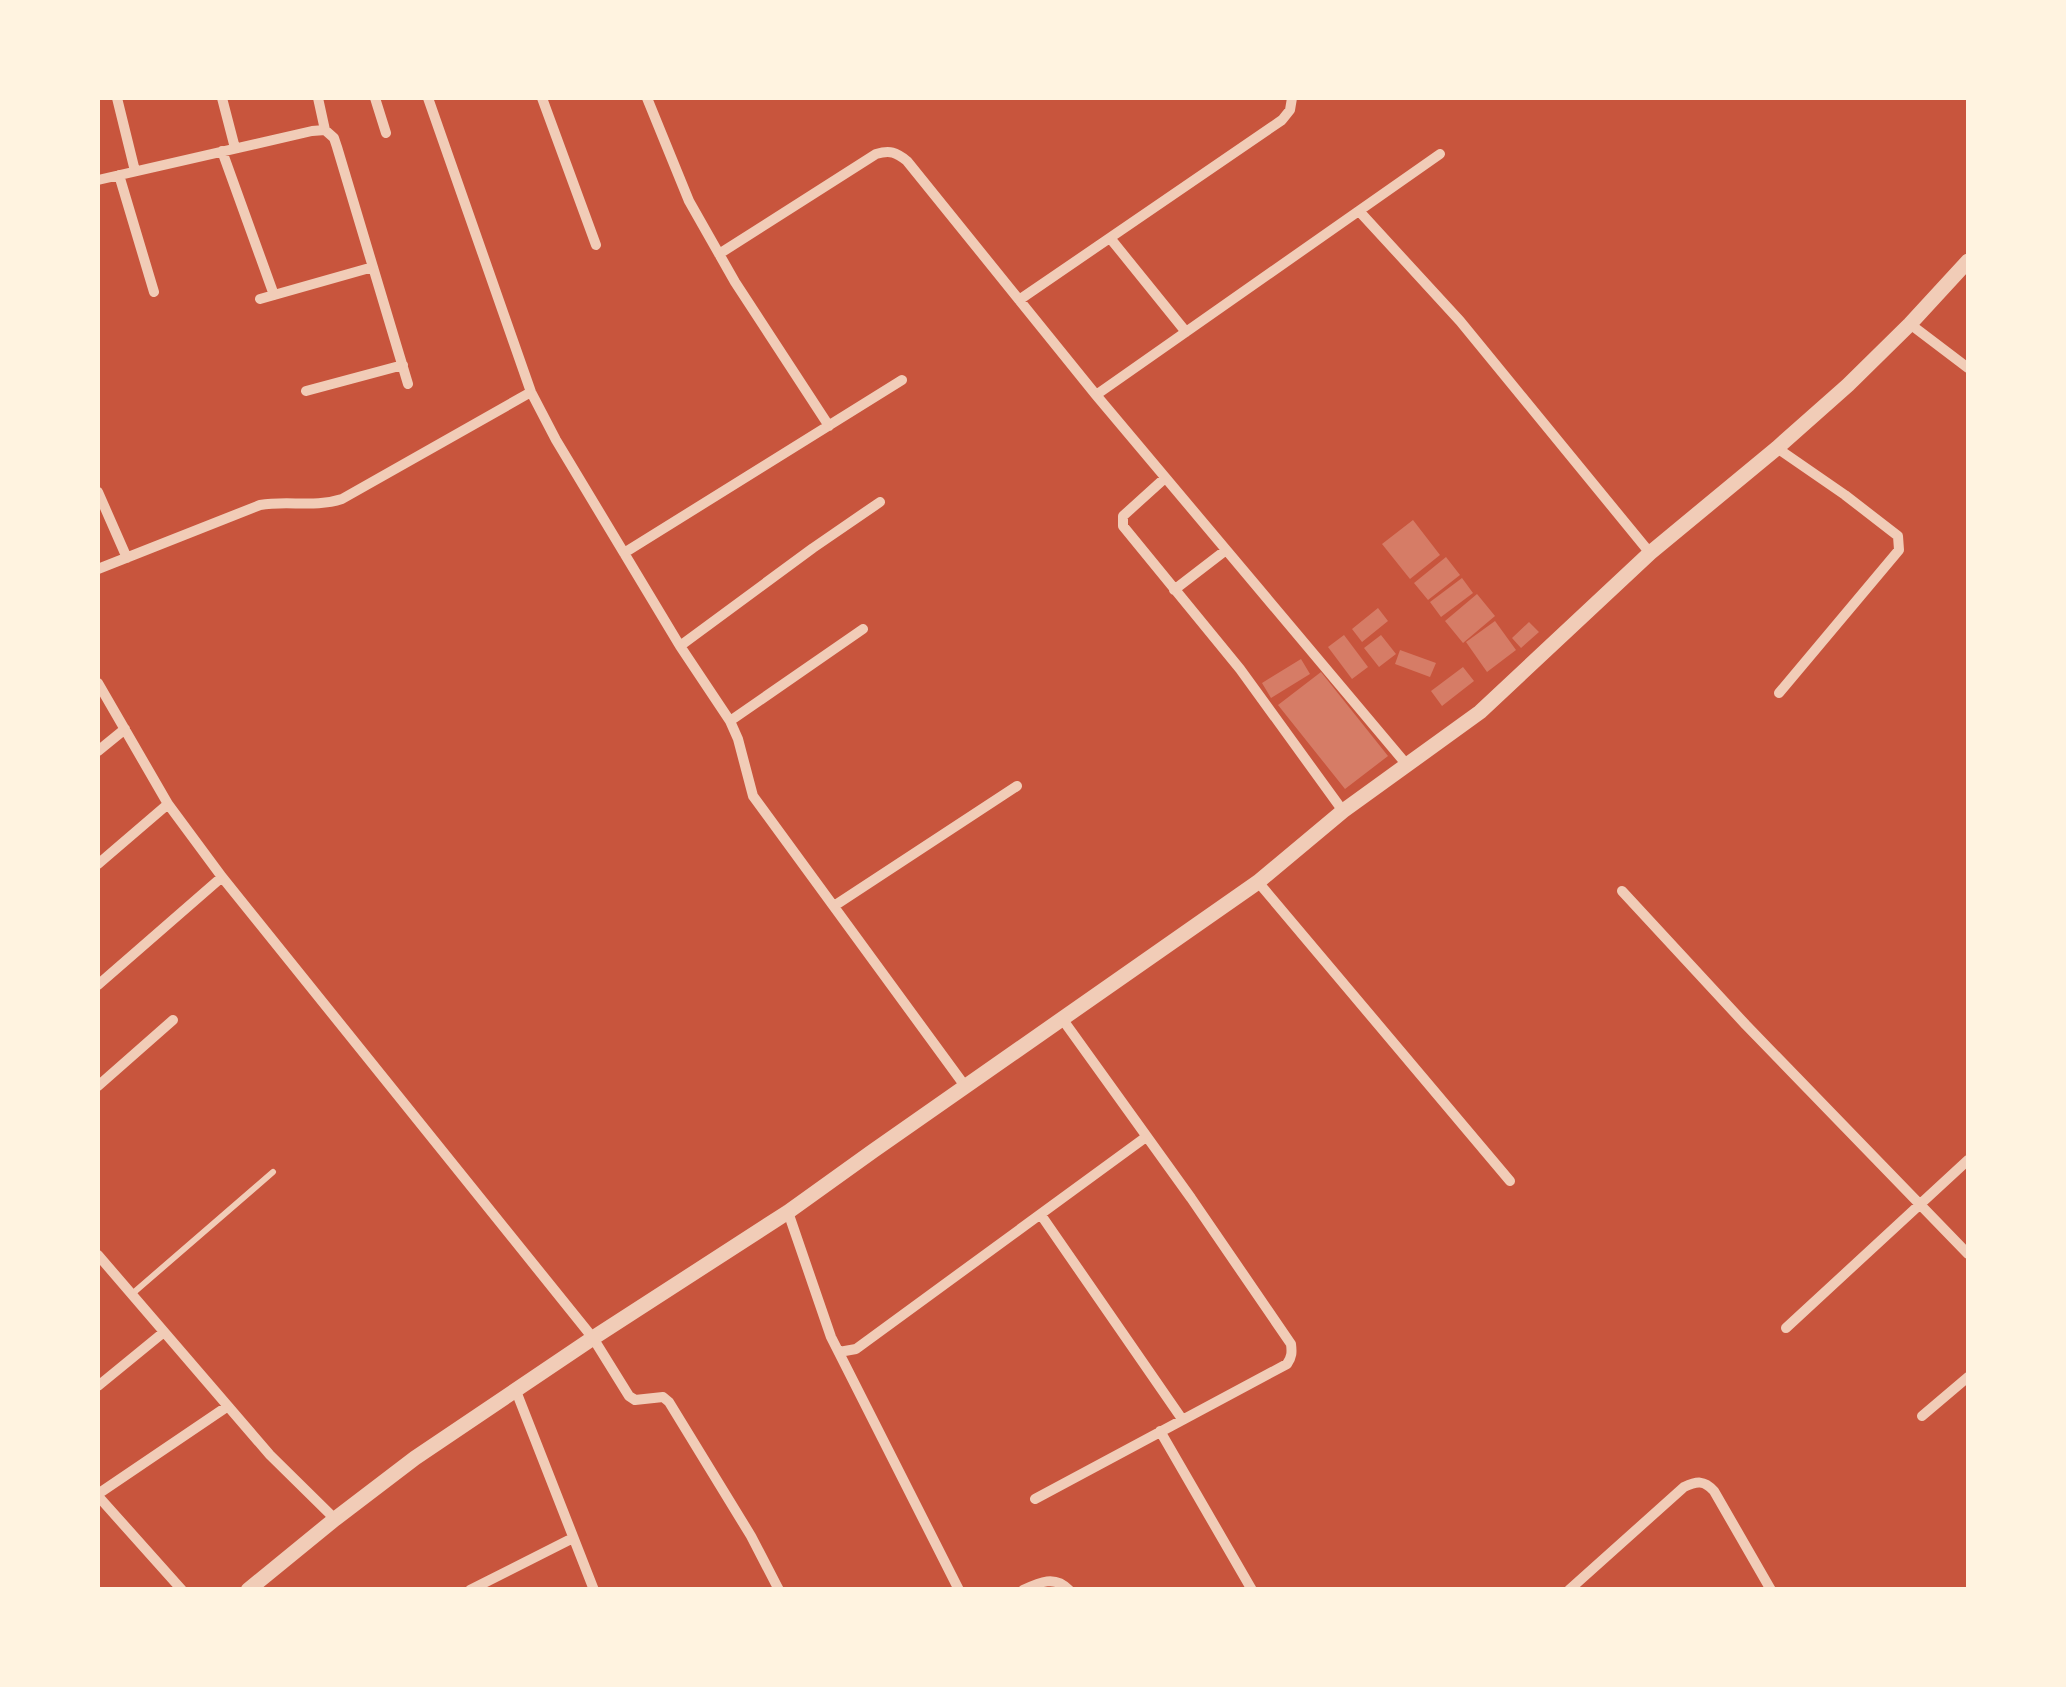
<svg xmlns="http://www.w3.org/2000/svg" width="2066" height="1687" font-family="'Source Sans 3',sans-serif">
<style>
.building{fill:#d67c66}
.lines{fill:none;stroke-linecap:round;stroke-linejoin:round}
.service{stroke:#f1ccb7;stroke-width:6}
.minor{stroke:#f1ccb7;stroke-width:10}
.tertiary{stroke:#f1ccb7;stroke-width:15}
</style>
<rect width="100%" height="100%" fill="#c8553d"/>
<path class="building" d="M 1413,520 L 1440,555 L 1410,579 L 1382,544 Z
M 1446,557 L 1460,575 L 1428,600 L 1414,583 Z
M 1462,578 L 1473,593 L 1441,617 L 1430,602 Z
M 1477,594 L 1495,616 L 1463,643 L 1445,621 Z
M 1378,608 L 1388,621 L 1362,642 L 1352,629 Z
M 1495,621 L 1516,650 L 1487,672 L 1466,642 Z
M 1529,622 L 1539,632 L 1521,648 L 1512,638 Z
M 1344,635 L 1368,667 L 1352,679 L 1328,647 Z
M 1381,635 L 1396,654 L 1379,667 L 1364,648 Z
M 1400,650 L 1436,663 L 1430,677 L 1395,664 Z
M 1301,659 L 1310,674 L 1271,698 L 1262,683 Z
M 1463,667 L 1474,681 L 1442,706 L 1431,691 Z
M 1321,672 L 1388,756 L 1345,789 L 1278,705 Z"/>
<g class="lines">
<path class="service" d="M 132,1294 L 273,1172"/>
<path class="minor" d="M 117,98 L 135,171
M 222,98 L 235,148
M 318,98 L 325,130
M 375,98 L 386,133
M 428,98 L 531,392 L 556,440 L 680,646 L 730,721 L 738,739 L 753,796 L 965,1086
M 542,98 L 596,245
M 647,98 L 689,201 L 735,282 L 829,426
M 222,151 L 274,295
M 119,175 L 154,292
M 98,180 L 312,131 L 325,130 L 334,138 L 337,147 L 408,384
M 1359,211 L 1460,321 L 1650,553
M 1110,238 L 1186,332
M 719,254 L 876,154 C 890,150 896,152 907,161 L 1096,395 L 1407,765
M 260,299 L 373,267
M 1019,300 L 1282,120 L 1290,110 L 1292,98
M 1910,324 L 1968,368
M 306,391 L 403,365
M 1096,395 L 1440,154
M 1777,448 L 1845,495 L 1898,536 L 1899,550 L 1779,693
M 1165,478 L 1123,516 L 1123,526 L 1240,669 L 1343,811
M 98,492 L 127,558
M 624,553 L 902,380
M 98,569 L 260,505 C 288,500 314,508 342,499 L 531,392
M 1174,590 L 1226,550
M 680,646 L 813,548 L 880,502
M 98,683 L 168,804 L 222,877 L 593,1338 L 629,1396 L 635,1400 L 663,1397 L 669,1402 L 751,1536 L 779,1590
M 730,721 L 863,629
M 98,751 L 125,729
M 98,864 L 168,804
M 1258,882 L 1510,1181
M 1622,891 L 1746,1025 L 1968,1254
M 834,906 L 1017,786
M 98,985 L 222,877
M 98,1086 L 173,1020
M 788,1212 L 831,1337 L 959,1590
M 1041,1215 L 1182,1419
M 98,1255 L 270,1455 L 335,1519
M 1786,1328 L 1968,1160
M 839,1352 L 856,1349 L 1146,1137
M 98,1386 L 164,1332
M 516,1391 L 594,1590
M 1922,1416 L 1968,1377
M 1160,1431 L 1252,1590
M 98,1494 L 228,1406
M 98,1496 L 182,1590
M 1035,1499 L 1287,1364 C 1292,1357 1292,1352 1291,1344 L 1191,1198 L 1063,1020
M 470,1590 L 573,1538
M 1023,1590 C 1040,1582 1055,1575 1069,1590
M 1569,1590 L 1684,1487 C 1697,1481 1704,1480 1714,1491 L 1771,1590"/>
<path class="tertiary" d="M 248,1590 L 335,1519 L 415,1458 L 593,1338 L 788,1212 L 873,1151 L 1258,882 L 1343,811 L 1480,712 L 1650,553 L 1777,448 L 1848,385 L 1910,324 L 1968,261"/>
</g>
<rect width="2066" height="1687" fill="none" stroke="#fff3e0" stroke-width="200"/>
</svg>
